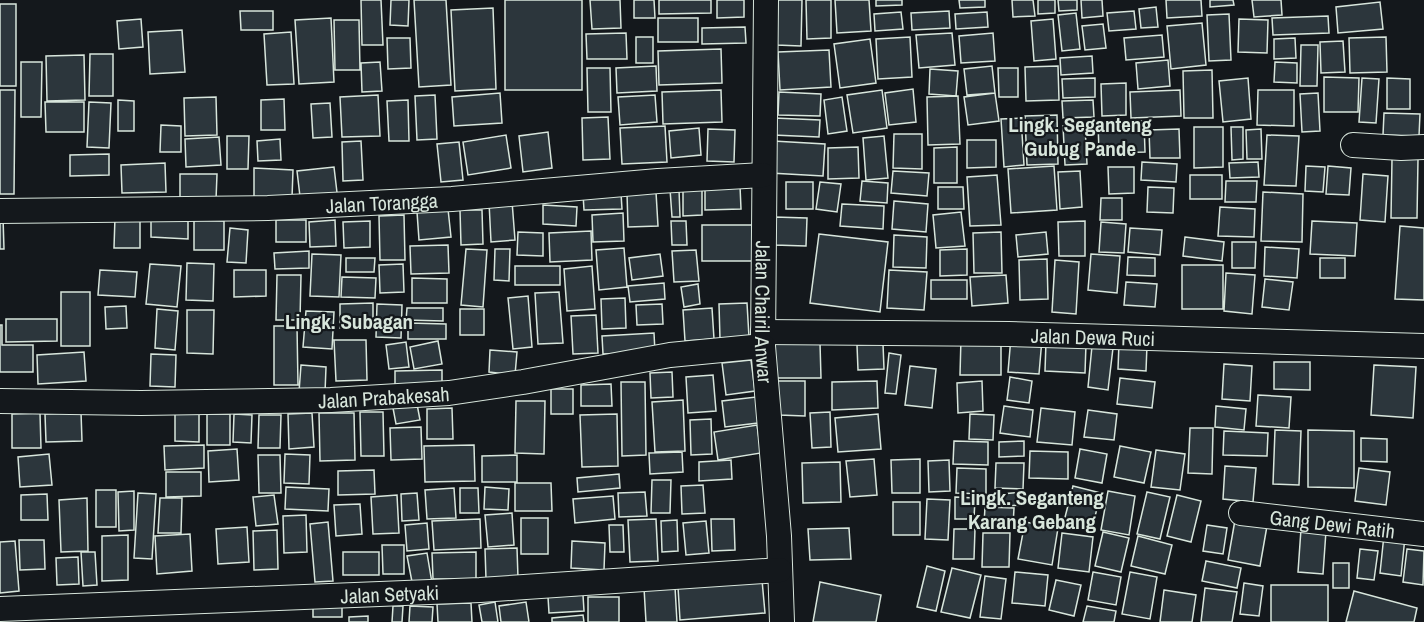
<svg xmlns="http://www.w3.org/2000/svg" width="1424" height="622" font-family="'Archivo Narrow',sans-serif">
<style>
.building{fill:#2c363c;stroke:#d8e6dc;stroke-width:1.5}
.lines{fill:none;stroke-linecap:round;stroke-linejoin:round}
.minor-casing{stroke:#d8e6dc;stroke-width:26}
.minor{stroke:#14181c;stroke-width:24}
.labels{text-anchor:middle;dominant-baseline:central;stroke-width:4.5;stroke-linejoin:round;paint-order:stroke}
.street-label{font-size:20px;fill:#d8e6dc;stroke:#14181c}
.neighbourhood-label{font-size:21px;font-weight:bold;fill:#d8e6dc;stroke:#14181c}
</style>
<rect width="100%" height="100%" fill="#14181c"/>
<path class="building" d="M 361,0 L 381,0 L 383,45 L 362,45 Z
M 391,0 L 409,0 L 408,26 L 390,25 Z
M 414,0 L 446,0 L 451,85 L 419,87 Z
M 505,0 L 582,0 L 582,90 L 505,90 Z
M 590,0 L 620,0 L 621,28 L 592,29 Z
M 634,0 L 654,0 L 655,18 L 634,18 Z
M 659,0 L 711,0 L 711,13 L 659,14 Z
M 717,0 L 744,0 L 744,17 L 717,18 Z
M 778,0 L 802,0 L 801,46 L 776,45 Z
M 806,0 L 831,0 L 831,38 L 807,39 Z
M 835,0 L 869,0 L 871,31 L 837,33 Z
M 876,0 L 902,0 L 902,5 L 876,6 Z
M 959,0 L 985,0 L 985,7 L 960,8 Z
M 1012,0 L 1033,0 L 1035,16 L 1013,17 Z
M 1038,0 L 1055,0 L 1055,13 L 1038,14 Z
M 1058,0 L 1077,0 L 1077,10 L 1059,11 Z
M 1081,0 L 1102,0 L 1103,16 L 1082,18 Z
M 1166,0 L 1201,0 L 1202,16 L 1167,18 Z
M 1210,0 L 1233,0 L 1234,5 L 1210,7 Z
M 1252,0 L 1281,0 L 1282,15 L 1254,17 Z
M 1380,2 L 1383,29 L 1338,33 L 1336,7 Z
M 0,4 L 16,4 L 16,86 L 0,86 Z
M 1156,7 L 1158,27 L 1141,28 L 1139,9 Z
M 493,8 L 496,89 L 455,91 L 451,10 Z
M 240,11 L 273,11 L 273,30 L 241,30 Z
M 949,11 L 950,28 L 912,30 L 911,13 Z
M 1134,11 L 1136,29 L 1109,31 L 1107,13 Z
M 901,12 L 903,29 L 875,31 L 874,14 Z
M 987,12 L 988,27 L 956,29 L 955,14 Z
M 1076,13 L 1080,49 L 1062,51 L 1058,15 Z
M 1229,14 L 1231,60 L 1209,61 L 1207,15 Z
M 1328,16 L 1329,33 L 1273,35 L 1272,18 Z
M 331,18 L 334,82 L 299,84 L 295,20 Z
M 658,18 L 698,18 L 698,42 L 658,42 Z
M 141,19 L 143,47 L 119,49 L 117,21 Z
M 1053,19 L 1056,59 L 1034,61 L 1031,21 Z
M 1239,19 L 1268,20 L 1267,53 L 1238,52 Z
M 334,20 L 359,20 L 360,70 L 335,70 Z
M 1202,23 L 1206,65 L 1171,69 L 1167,26 Z
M 1103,24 L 1106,48 L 1085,50 L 1082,26 Z
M 745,27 L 746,43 L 702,44 L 702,28 Z
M 182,30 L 185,72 L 150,74 L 148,32 Z
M 291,32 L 294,84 L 267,85 L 264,34 Z
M 626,33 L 627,59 L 587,59 L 586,34 Z
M 952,33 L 955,65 L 919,68 L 916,35 Z
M 993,33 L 995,61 L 961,63 L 959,36 Z
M 1162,35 L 1164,57 L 1126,60 L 1124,38 Z
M 636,37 L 653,37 L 653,63 L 636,63 Z
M 910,37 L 912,77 L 878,79 L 876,39 Z
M 1386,37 L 1387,72 L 1350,73 L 1349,38 Z
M 387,38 L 410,38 L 411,68 L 388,69 Z
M 1295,38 L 1296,58 L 1274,59 L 1274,39 Z
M 870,39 L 876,83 L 840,88 L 834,44 Z
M 1343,41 L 1345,72 L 1321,73 L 1320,42 Z
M 1301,45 L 1318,45 L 1317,86 L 1300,86 Z
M 721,49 L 722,83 L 659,85 L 658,51 Z
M 829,50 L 831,87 L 780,90 L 778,52 Z
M 90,54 L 113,54 L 113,96 L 89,96 Z
M 84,55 L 85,100 L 47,101 L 46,56 Z
M 1092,56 L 1093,73 L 1061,75 L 1060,58 Z
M 1168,60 L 1170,86 L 1138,89 L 1136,63 Z
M 21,62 L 42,62 L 41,117 L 21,117 Z
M 380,62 L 382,91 L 362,92 L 361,63 Z
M 1275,62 L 1297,63 L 1297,83 L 1274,82 Z
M 656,66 L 657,91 L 617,93 L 616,68 Z
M 992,66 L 995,93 L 967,95 L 964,69 Z
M 1058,66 L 1059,100 L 1026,101 L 1025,67 Z
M 587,68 L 610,68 L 611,112 L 588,112 Z
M 998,68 L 1018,68 L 1018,97 L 999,97 Z
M 930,69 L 958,71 L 956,96 L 929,94 Z
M 1212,70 L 1213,118 L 1184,118 L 1183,71 Z
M 1324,77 L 1359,78 L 1358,112 L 1324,112 Z
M 1095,78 L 1095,97 L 1063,98 L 1062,79 Z
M 1248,78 L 1251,119 L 1223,122 L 1219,81 Z
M 1362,78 L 1379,79 L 1376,123 L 1359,122 Z
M 1387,78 L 1410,79 L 1410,109 L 1387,109 Z
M 1126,83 L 1126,115 L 1102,116 L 1101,84 Z
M 913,89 L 916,122 L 889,125 L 885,93 Z
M 0,90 L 15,90 L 14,194 L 0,194 Z
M 721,90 L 722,122 L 663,124 L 662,92 Z
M 882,90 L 887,128 L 853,133 L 847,95 Z
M 1180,90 L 1181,116 L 1131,118 L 1130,92 Z
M 1258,90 L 1294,90 L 1294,126 L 1257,125 Z
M 779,92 L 821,94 L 820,116 L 778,115 Z
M 500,93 L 502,123 L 454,126 L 452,97 Z
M 995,93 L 999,121 L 968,125 L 964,97 Z
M 1318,93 L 1320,131 L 1302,132 L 1300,94 Z
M 378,95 L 380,136 L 342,137 L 340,97 Z
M 435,95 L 437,139 L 417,140 L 415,96 Z
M 655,95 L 657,122 L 620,125 L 618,97 Z
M 958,96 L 960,144 L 928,145 L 927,97 Z
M 216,97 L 217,135 L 185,136 L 184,98 Z
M 842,97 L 847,131 L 828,134 L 824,100 Z
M 284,99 L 285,130 L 261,130 L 261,100 Z
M 118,100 L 134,101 L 134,131 L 118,131 Z
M 408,100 L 409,141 L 389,141 L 387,101 Z
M 1093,100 L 1094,117 L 1063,118 L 1062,101 Z
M 45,102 L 84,102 L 84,132 L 46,132 Z
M 89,102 L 111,103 L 109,148 L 87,147 Z
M 330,103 L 332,137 L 313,138 L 311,104 Z
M 1384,113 L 1420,114 L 1419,136 L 1383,135 Z
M 1057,115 L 1058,164 L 1027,165 L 1025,116 Z
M 608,117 L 610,159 L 583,160 L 582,118 Z
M 774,118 L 820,120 L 819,137 L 773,135 Z
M 1021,118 L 1024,165 L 1004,167 L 1001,119 Z
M 1144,121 L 1145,152 L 1099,153 L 1098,122 Z
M 161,125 L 181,126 L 181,152 L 160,152 Z
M 1085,125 L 1087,164 L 1065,165 L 1063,126 Z
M 665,126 L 667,162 L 622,164 L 620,128 Z
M 1194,127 L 1223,127 L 1223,167 L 1194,168 Z
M 1231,127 L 1243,127 L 1243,159 L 1232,160 Z
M 699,128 L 701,155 L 671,158 L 669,131 Z
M 708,129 L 735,130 L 734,162 L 707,161 Z
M 1179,129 L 1180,158 L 1150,158 L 1149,130 Z
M 1261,129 L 1262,159 L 1247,159 L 1246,130 Z
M 548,132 L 552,168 L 523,172 L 519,136 Z
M 894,134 L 922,134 L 922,169 L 893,168 Z
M 506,135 L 511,168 L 468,175 L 463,142 Z
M 1267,135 L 1299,136 L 1296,186 L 1264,185 Z
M 227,136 L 249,136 L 248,169 L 227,169 Z
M 884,136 L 888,178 L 866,180 L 863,138 Z
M 219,137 L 221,165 L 186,167 L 185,139 Z
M 280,139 L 281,160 L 258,161 L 257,141 Z
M 967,140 L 996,140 L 996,167 L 967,168 Z
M 361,141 L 363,180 L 343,181 L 342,142 Z
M 773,141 L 825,144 L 823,176 L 770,173 Z
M 459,142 L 463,180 L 441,182 L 437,144 Z
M 858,147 L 859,178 L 828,179 L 828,148 Z
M 957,147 L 957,183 L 934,183 L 934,148 Z
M 109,154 L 109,175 L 70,176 L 70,155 Z
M 1392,159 L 1418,159 L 1417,218 L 1391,218 Z
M 1142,162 L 1177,164 L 1176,182 L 1141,180 Z
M 1258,162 L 1259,177 L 1230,178 L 1229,163 Z
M 165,163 L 166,192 L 122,193 L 121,165 Z
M 1054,166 L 1057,210 L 1011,213 L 1008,169 Z
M 1306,166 L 1325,167 L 1323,192 L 1305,191 Z
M 1328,166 L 1351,168 L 1349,195 L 1326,194 Z
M 334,167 L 338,201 L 301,205 L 297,171 Z
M 1108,167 L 1134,167 L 1134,193 L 1109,194 Z
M 254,168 L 293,170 L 292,198 L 254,197 Z
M 893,171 L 929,173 L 927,196 L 891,193 Z
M 1080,171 L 1082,207 L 1060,209 L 1058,172 Z
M 180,174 L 217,174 L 216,200 L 180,199 Z
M 1363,174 L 1388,176 L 1385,222 L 1360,220 Z
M 997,175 L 1001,225 L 970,226 L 967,177 Z
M 1190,175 L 1222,175 L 1222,199 L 1190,199 Z
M 862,181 L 888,183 L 887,203 L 860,201 Z
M 1226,181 L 1257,181 L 1256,202 L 1225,202 Z
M 786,182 L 813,182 L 813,209 L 786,209 Z
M 820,182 L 841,184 L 837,212 L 816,209 Z
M 740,186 L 741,209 L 705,210 L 705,187 Z
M 938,187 L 963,187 L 964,209 L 938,209 Z
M 1148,187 L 1174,188 L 1173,213 L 1147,212 Z
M 702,188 L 702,215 L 683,216 L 683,189 Z
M 670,189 L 679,189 L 680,217 L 672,217 Z
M 656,192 L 658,226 L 628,227 L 627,193 Z
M 1263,192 L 1303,194 L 1302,242 L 1261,241 Z
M 621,193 L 622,209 L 584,210 L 583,194 Z
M 1101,198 L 1122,198 L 1122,220 L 1100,220 Z
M 512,201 L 515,240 L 491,242 L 489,202 Z
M 894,201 L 928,204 L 926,232 L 892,229 Z
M 842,204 L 884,206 L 883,229 L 840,226 Z
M 543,205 L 577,207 L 576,226 L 543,224 Z
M 1220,207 L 1255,209 L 1254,237 L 1218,236 Z
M 448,209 L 451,237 L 419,240 L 417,212 Z
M 460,210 L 482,210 L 483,244 L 461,245 Z
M 961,212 L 965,246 L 936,248 L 933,215 Z
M 623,213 L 624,241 L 593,242 L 592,215 Z
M 404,215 L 405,260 L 380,260 L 379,216 Z
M 3,217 L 4,249 L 0,249 L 0,218 Z
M 115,217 L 140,217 L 140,248 L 114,248 Z
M 151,217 L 188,219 L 188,239 L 151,237 Z
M 774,217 L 807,218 L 806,246 L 774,245 Z
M 194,220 L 224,221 L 224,250 L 194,250 Z
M 276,220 L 306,220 L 306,242 L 276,242 Z
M 335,220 L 336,246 L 310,247 L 309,222 Z
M 370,221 L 370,247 L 344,248 L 343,222 Z
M 671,221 L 686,221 L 687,245 L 672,245 Z
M 1085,221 L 1085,256 L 1059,256 L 1058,222 Z
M 1312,221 L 1357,223 L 1355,256 L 1310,254 Z
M 1101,222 L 1126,224 L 1124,253 L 1099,252 Z
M 702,225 L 752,225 L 752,261 L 702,261 Z
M 1400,226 L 1424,228 L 1424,300 L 1395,299 Z
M 230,228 L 248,230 L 246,263 L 227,262 Z
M 1130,228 L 1162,230 L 1160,255 L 1128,252 Z
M 591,231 L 592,260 L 550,262 L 549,233 Z
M 518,232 L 543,233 L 543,256 L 517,255 Z
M 1001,232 L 1002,273 L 974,273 L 973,233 Z
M 1046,232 L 1048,254 L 1018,257 L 1016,235 Z
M 819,234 L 888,242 L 880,312 L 810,303 Z
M 894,235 L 927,237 L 926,268 L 893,267 Z
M 1185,237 L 1224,242 L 1222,261 L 1183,256 Z
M 1232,242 L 1256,242 L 1255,268 L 1232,268 Z
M 448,245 L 449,273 L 411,274 L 410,246 Z
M 1265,247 L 1299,249 L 1297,278 L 1264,276 Z
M 624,248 L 627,287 L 599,290 L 596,250 Z
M 466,249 L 487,250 L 483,307 L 461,305 Z
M 495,249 L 510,249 L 509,281 L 494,280 Z
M 967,249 L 967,275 L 940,276 L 940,250 Z
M 696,250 L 699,281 L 674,282 L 672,251 Z
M 309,251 L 309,268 L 275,269 L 274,253 Z
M 312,254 L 341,255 L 339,297 L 310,296 Z
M 660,254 L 663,276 L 632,280 L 629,258 Z
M 1091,254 L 1120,256 L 1117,293 L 1088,290 Z
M 1128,257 L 1155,258 L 1155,276 L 1127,275 Z
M 346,258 L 375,258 L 374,272 L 346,272 Z
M 1320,258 L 1345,258 L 1345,278 L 1320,278 Z
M 1047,259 L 1048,299 L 1020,300 L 1019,260 Z
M 1055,260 L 1079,262 L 1076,314 L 1052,312 Z
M 187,263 L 214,264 L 213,301 L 186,300 Z
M 150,264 L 181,266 L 177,307 L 146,304 Z
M 403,264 L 404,292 L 380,293 L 379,265 Z
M 1182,265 L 1223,265 L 1223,309 L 1182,309 Z
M 515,266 L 560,266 L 560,285 L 515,285 Z
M 592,266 L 595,309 L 567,311 L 564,269 Z
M 100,270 L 137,272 L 135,297 L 98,295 Z
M 234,270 L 266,270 L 266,296 L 234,297 Z
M 889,270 L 927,272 L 924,310 L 887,308 Z
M 1226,273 L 1255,275 L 1252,314 L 1224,311 Z
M 277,275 L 301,275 L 300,320 L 276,320 Z
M 1006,275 L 1008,303 L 972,306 L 970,277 Z
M 342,277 L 376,278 L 375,298 L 341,297 Z
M 412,278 L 447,279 L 447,303 L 412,303 Z
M 1265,279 L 1293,282 L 1289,310 L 1262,307 Z
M 931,280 L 967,280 L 967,299 L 931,299 Z
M 1126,282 L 1157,284 L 1155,307 L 1124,305 Z
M 664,283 L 665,299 L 630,302 L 628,286 Z
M 698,284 L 700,304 L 684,307 L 681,287 Z
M 61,292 L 90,292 L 90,346 L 61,346 Z
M 559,292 L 563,343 L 538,344 L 535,293 Z
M 528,296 L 532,347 L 513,349 L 508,298 Z
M 625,298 L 626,328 L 602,329 L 601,299 Z
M 373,303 L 373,328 L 340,328 L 340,304 Z
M 747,303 L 749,337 L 720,339 L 719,304 Z
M 377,304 L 402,305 L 401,338 L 376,337 Z
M 662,304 L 663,324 L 637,325 L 636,305 Z
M 126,306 L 127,328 L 106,329 L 105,307 Z
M 407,308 L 443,308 L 443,321 L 406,320 Z
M 712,308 L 714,339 L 685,341 L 683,310 Z
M 157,309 L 178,311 L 175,350 L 155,348 Z
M 460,309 L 484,309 L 484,335 L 460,335 Z
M 187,310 L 214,310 L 213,354 L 187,353 Z
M 306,311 L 334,312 L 332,349 L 303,347 Z
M 596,315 L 598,353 L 573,354 L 571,316 Z
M 6,319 L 57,319 L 57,341 L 6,342 Z
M 408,323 L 446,324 L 446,339 L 408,339 Z
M 0,325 L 2,325 L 2,345 L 33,345 L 33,372 L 0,372 Z
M 274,326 L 297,326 L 298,385 L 274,385 Z
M 654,333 L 655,352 L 603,354 L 602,336 Z
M 1011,337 L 1042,339 L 1039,374 L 1008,372 Z
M 961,338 L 1001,338 L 1001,375 L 960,375 Z
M 334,340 L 366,340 L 367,380 L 336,381 Z
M 438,341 L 442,364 L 414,369 L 410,347 Z
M 406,342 L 409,367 L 389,369 L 386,345 Z
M 1046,342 L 1086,344 L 1085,373 L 1045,371 Z
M 775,343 L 820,343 L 821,378 L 775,378 Z
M 1119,343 L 1147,345 L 1146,371 L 1118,369 Z
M 883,344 L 884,369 L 858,370 L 857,345 Z
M 1092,346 L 1113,348 L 1108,390 L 1088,387 Z
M 490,350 L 517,352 L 515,375 L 489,372 Z
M 84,352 L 86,381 L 38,384 L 37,355 Z
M 889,353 L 901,355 L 896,394 L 885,393 Z
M 151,354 L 176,355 L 175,387 L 150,386 Z
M 751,360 L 755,391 L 726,395 L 722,363 Z
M 1274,362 L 1310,362 L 1310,390 L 1274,389 Z
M 1224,364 L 1252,366 L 1250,401 L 1222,399 Z
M 301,365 L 326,367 L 325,393 L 299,392 Z
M 1374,365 L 1416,367 L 1413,418 L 1371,415 Z
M 910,366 L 936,369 L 932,408 L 905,405 Z
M 442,370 L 442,387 L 395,388 L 395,371 Z
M 672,372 L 673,397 L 651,398 L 650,373 Z
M 713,375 L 716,411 L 688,413 L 686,377 Z
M 1010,377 L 1032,381 L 1029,403 L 1007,400 Z
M 1120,378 L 1155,382 L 1152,408 L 1117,404 Z
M 778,381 L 805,381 L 805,416 L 779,415 Z
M 877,381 L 878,408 L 832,410 L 832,382 Z
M 982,381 L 983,411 L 958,413 L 957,383 Z
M 621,382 L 645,382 L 646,455 L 622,456 Z
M 611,384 L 612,406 L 581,406 L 581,385 Z
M 551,389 L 573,389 L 573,414 L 551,414 Z
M 1258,395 L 1291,397 L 1289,428 L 1256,426 Z
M 756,397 L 758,423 L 725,427 L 722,401 Z
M 683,400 L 685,451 L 655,452 L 652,402 Z
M 516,401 L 545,401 L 544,454 L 515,453 Z
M 417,404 L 420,420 L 396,424 L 393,408 Z
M 1004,406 L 1033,410 L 1030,437 L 1000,433 Z
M 1216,406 L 1246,409 L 1244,430 L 1215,427 Z
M 452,408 L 453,439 L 427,439 L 427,409 Z
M 1041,408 L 1075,412 L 1072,445 L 1037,442 Z
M 1088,410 L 1117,414 L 1114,440 L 1084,437 Z
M 81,412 L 82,441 L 46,442 L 45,414 Z
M 175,412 L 199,412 L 199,442 L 175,441 Z
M 360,412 L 383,412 L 384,456 L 361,456 Z
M 830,412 L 831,447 L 812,448 L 810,413 Z
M 40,413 L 41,448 L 12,448 L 12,414 Z
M 312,413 L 314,447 L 289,449 L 288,414 Z
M 319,413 L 354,413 L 355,460 L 320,461 Z
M 207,414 L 230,414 L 230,445 L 207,445 Z
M 234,414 L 252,415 L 251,443 L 233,442 Z
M 617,414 L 618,466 L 582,467 L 580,415 Z
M 878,414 L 881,449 L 838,452 L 835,418 Z
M 970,414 L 994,415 L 993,440 L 969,439 Z
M 259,415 L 281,415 L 280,448 L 258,448 Z
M 711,419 L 712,454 L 691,455 L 690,420 Z
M 757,425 L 761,453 L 718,460 L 714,432 Z
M 421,427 L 422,459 L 391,460 L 390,428 Z
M 1190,428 L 1213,428 L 1212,474 L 1188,473 Z
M 1275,430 L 1301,431 L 1299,485 L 1273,484 Z
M 1308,430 L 1354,431 L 1354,488 L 1308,487 Z
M 1224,431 L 1268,433 L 1267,456 L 1223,455 Z
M 1361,438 L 1387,439 L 1387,462 L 1361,461 Z
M 954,441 L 988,442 L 988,465 L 953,464 Z
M 1024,441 L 1024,456 L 999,457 L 999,442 Z
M 204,445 L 204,468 L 165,470 L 164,446 Z
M 474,445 L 475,481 L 425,482 L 424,446 Z
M 1120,446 L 1151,452 L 1144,483 L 1114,477 Z
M 237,449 L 239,480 L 209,482 L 208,451 Z
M 1080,449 L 1107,454 L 1102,483 L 1075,478 Z
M 1156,450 L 1185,454 L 1180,490 L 1151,487 Z
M 1030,451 L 1068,452 L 1068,479 L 1029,478 Z
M 682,452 L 683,472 L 650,474 L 649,453 Z
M 49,454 L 52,485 L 20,487 L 18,457 Z
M 285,454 L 310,455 L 309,484 L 284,483 Z
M 258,455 L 280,455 L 281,493 L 259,493 Z
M 517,455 L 517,482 L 482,482 L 482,456 Z
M 874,459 L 877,495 L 850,497 L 846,461 Z
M 920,459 L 920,493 L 892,493 L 891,460 Z
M 731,460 L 732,479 L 699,481 L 699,462 Z
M 949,460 L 950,491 L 929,492 L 928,461 Z
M 840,462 L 841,502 L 803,503 L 802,463 Z
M 996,463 L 1024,463 L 1023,489 L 995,488 Z
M 1225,466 L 1256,468 L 1253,502 L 1223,499 Z
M 957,468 L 986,469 L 986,494 L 956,493 Z
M 1359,468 L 1390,472 L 1386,505 L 1355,501 Z
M 374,470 L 375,494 L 338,495 L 338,471 Z
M 166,472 L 201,472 L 201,496 L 166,497 Z
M 619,474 L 620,488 L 578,492 L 577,478 Z
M 652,480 L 671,480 L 670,513 L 651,513 Z
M 515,483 L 551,483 L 552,511 L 515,511 Z
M 703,485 L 705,513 L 682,514 L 681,486 Z
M 1073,486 L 1101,493 L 1091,532 L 1063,525 Z
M 286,487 L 329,489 L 328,511 L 285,509 Z
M 485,487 L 509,489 L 508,510 L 484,509 Z
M 454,488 L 456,518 L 427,519 L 425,490 Z
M 460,488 L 478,488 L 479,513 L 460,513 Z
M 96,490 L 116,490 L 116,527 L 96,527 Z
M 134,491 L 134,530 L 119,531 L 118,492 Z
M 1108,491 L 1135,496 L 1129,535 L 1101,530 Z
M 645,492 L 647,516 L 619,517 L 618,493 Z
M 1024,492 L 1025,505 L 1002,506 L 1001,494 Z
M 1147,492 L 1170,497 L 1160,539 L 1137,534 Z
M 138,493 L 156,494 L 152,559 L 134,558 Z
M 417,493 L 419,520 L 402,521 L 401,494 Z
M 47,494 L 48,520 L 21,520 L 21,495 Z
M 274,495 L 278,524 L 256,526 L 253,497 Z
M 397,495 L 399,533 L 373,534 L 371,497 Z
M 1177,495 L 1201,501 L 1191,542 L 1167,536 Z
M 613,496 L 615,519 L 575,523 L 573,499 Z
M 955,497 L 975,498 L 974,519 L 955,519 Z
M 87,498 L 88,551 L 61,552 L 59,500 Z
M 160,498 L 182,498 L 181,533 L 158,533 Z
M 927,499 L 950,500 L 948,540 L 925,539 Z
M 893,502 L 920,502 L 920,535 L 893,535 Z
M 360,504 L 362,534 L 336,536 L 334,505 Z
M 985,507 L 1014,508 L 1013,526 L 984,524 Z
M 512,513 L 514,545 L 488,547 L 485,515 Z
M 306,515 L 307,552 L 284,553 L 283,516 Z
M 521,518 L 548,518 L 548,554 L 521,554 Z
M 480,519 L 481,548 L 434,550 L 432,521 Z
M 656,519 L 658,561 L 630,562 L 628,520 Z
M 711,519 L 734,519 L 735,550 L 712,551 Z
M 677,520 L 678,551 L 662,552 L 661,521 Z
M 1235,520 L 1267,526 L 1260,566 L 1228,560 Z
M 706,521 L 709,553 L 686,555 L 683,523 Z
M 328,522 L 333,581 L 315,582 L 310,524 Z
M 1025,522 L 1058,528 L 1052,565 L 1018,559 Z
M 427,523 L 429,549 L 407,551 L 405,525 Z
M 609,525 L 623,525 L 624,552 L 610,552 Z
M 1207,525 L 1227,528 L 1223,554 L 1203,551 Z
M 247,527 L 249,562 L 218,564 L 216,529 Z
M 849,528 L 851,559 L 810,560 L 808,529 Z
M 954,529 L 975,529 L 974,559 L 953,559 Z
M 1301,529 L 1326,531 L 1323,574 L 1298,572 Z
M 277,530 L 278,569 L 254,570 L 253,531 Z
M 1103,532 L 1129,538 L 1121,572 L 1095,566 Z
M 983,533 L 1010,533 L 1009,567 L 982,567 Z
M 1062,533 L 1093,537 L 1089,572 L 1058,568 Z
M 190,534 L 192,571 L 157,574 L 155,536 Z
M 128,535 L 128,580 L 102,581 L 102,536 Z
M 1384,535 L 1405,537 L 1401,576 L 1380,573 Z
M 1138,536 L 1172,545 L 1165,574 L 1131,566 Z
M 19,540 L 44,540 L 45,569 L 20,570 Z
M 15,541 L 19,591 L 0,593 L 0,542 Z
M 572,541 L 605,543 L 604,570 L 571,568 Z
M 382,545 L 404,545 L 404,574 L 383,574 Z
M 517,548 L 518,578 L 486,579 L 485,549 Z
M 1360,549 L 1378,551 L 1374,580 L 1357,578 Z
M 1407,549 L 1424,551 L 1423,585 L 1403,582 Z
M 81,552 L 95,552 L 97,585 L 83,586 Z
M 343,552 L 379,552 L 379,575 L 343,575 Z
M 476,552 L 476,579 L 433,579 L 432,553 Z
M 427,553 L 432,583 L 413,587 L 407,556 Z
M 78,557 L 79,584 L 57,585 L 56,558 Z
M 1206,561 L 1241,568 L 1237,588 L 1202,581 Z
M 1333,563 L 1349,563 L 1349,588 L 1333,588 Z
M 927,566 L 945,571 L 936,611 L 917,607 Z
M 952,568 L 981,575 L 970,618 L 941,612 Z
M 1015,572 L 1048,575 L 1045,606 L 1012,603 Z
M 1093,572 L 1121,577 L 1116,605 L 1088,600 Z
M 1130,572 L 1157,577 L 1150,619 L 1122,614 Z
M 985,576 L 1006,579 L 1001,619 L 980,617 Z
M 762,580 L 765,613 L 680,620 L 678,587 Z
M 1056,580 L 1081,585 L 1074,616 L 1049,610 Z
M 820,582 L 881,595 L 876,622 L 813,622 Z
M 1244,583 L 1263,586 L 1259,616 L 1240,614 Z
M 1271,585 L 1328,585 L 1328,622 L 1271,622 Z
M 675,587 L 677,622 L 646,622 L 644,588 Z
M 1205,588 L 1237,592 L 1232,622 L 1201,622 Z
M 1164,590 L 1196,595 L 1192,622 L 1160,622 Z
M 1354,591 L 1417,608 L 1414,622 L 1346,622 Z
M 583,595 L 584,611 L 549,613 L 548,597 Z
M 588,597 L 619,597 L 619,622 L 588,622 Z
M 495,602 L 498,622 L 482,622 L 479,605 Z
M 526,602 L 529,622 L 501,622 L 499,606 Z
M 471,603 L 472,622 L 438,622 L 437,604 Z
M 393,606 L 403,606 L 402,622 L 392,622 Z
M 410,606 L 433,607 L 432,622 L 409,622 Z
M 1087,606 L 1116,611 L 1114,622 L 1083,622 Z
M 313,607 L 342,607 L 342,617 L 313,617 Z
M 583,615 L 584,622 L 552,622 L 552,618 Z
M 368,616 L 368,622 L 349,622 L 349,617 Z"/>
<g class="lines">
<g class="minor-casing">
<g id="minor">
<path id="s1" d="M 766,0 L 763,346 L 779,536 L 782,622"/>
<path d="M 1353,145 L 1401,148 L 1424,147"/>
<path id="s2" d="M 0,211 L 268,208 L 452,199 L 658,181 L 763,175"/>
<path id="s3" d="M 763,332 L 1009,334 L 1424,346"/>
<path id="s4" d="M 0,401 L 141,403 L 331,400 L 449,393 L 523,382 L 670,355 L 763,346"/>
<path id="s5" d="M 1241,513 L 1424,534"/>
<path id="s6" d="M 0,609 L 480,590 L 780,570"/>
</g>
</g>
<use href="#minor" class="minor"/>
</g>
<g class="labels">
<g class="street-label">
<text stroke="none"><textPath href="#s2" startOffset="382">Jalan Torangga</textPath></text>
<text stroke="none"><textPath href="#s1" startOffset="312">Jalan Chairil Anwar</textPath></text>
<text stroke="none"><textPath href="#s3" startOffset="330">Jalan Dewa Ruci</textPath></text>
<text stroke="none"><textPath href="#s4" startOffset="384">Jalan Prabakesah</textPath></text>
<text stroke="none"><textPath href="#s5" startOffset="92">Gang Dewi Ratih</textPath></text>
<text stroke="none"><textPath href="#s6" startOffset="390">Jalan Setyaki</textPath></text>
</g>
<g class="neighbourhood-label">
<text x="1080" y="124">Lingk. Seganteng<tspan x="1080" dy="24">Gubug Pande</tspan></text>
<text x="349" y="321">Lingk. Subagan</text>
<text x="1032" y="497">Lingk. Seganteng<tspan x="1032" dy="24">Karang Gebang</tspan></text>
</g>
</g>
</svg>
